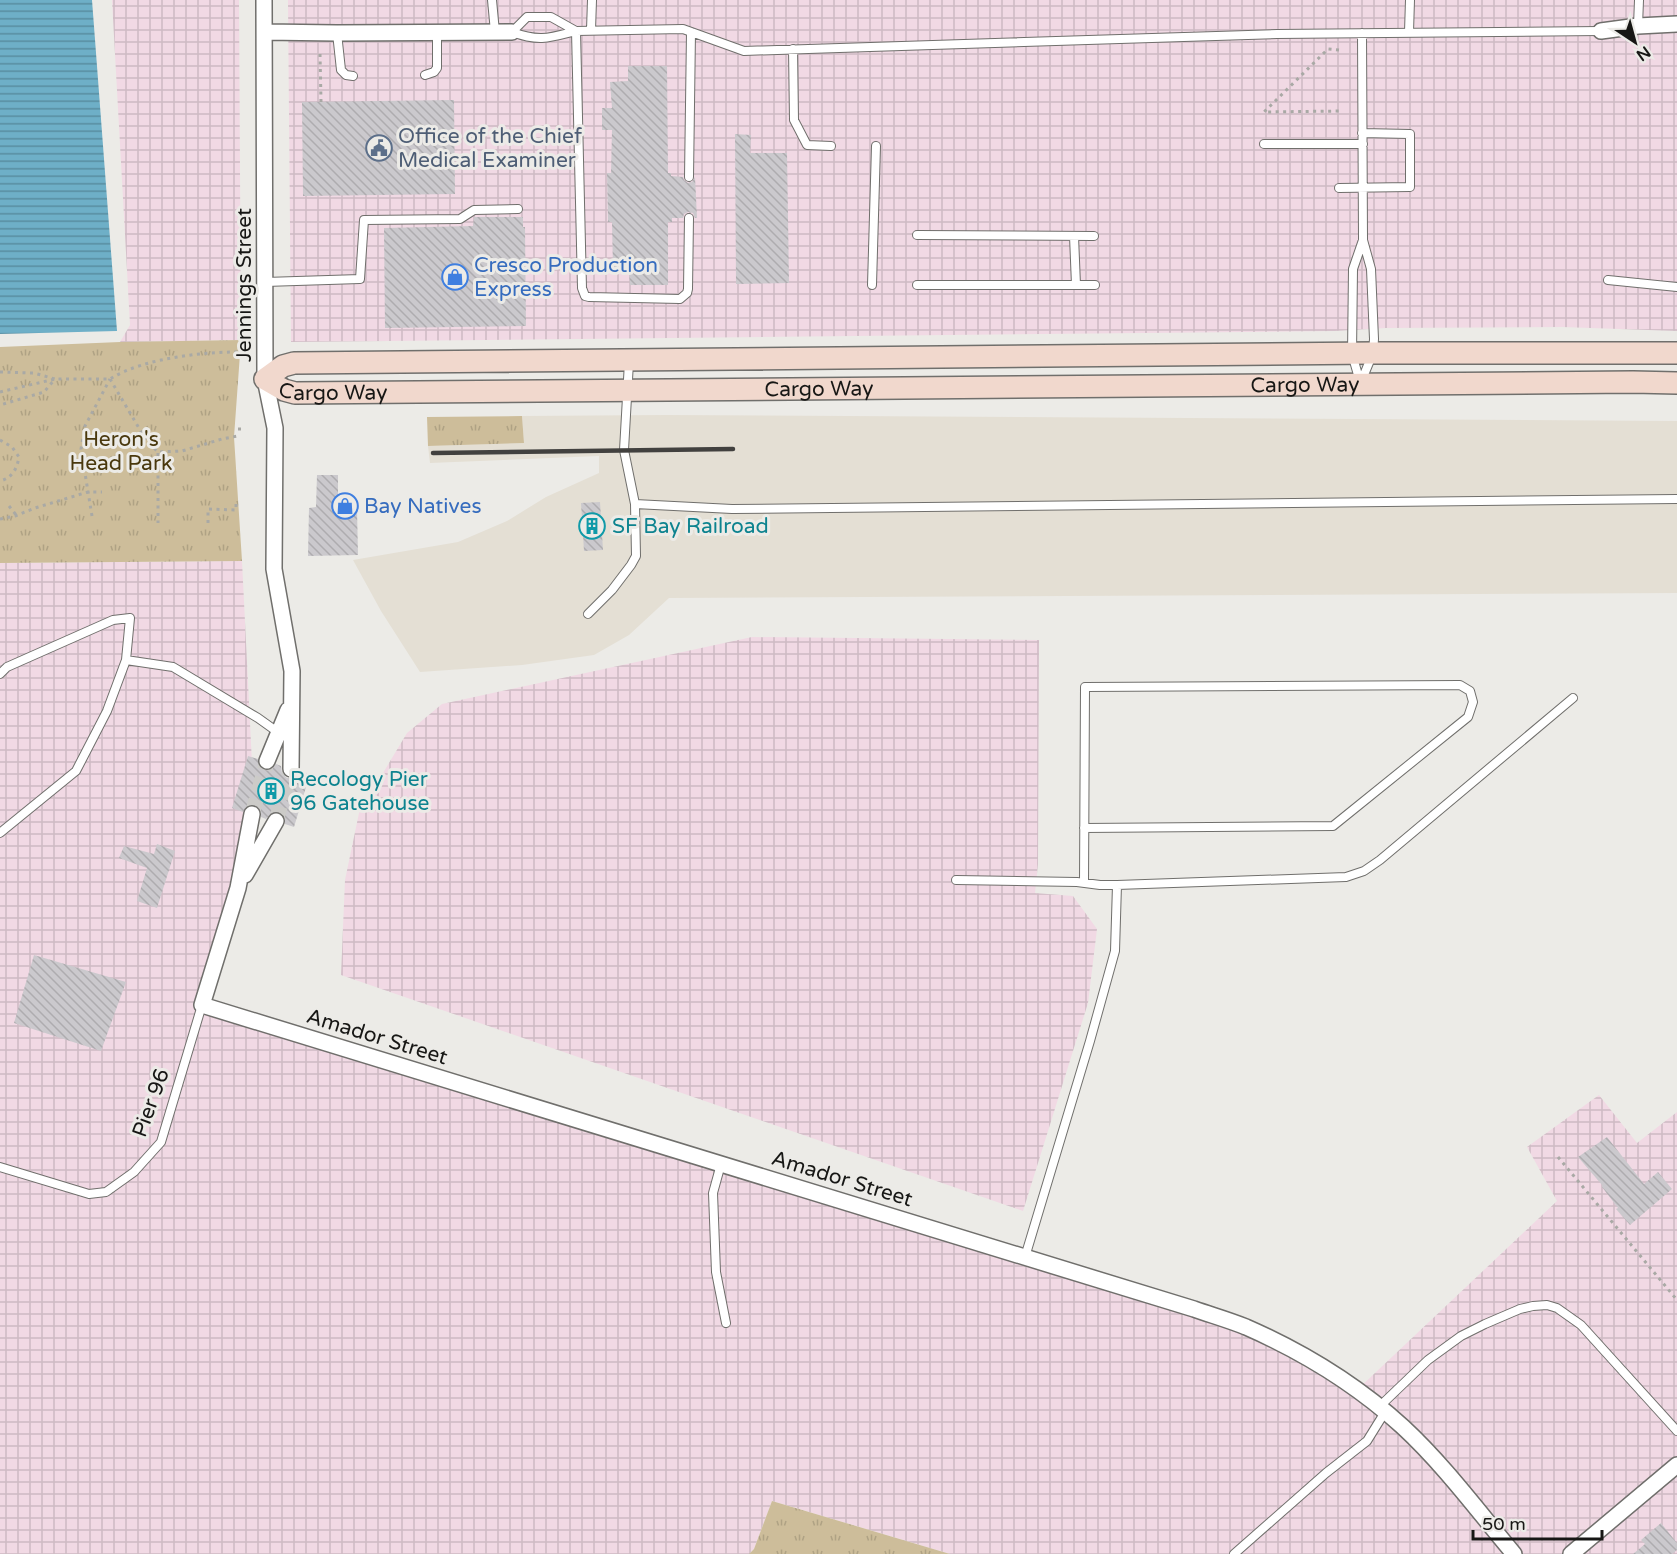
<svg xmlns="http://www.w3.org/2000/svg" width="1677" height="1554" font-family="'Varela Round',sans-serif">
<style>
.built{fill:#e4dfd4}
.industrial{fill:url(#industrial-grid)}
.park{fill:url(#park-tufts)}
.water{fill:url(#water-rules)}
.building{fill:url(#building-back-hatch)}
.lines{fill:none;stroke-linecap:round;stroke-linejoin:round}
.minor-tunnel{stroke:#cccbc8;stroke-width:15;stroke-dasharray:15 8;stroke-linecap:butt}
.service-casing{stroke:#706f6c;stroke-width:10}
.minor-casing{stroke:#706f6c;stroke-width:18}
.secondary-casing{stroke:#706f6c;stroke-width:24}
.path{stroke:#a9a9a5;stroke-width:3;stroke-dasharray:3 4.5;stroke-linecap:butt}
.service{stroke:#fff;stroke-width:8}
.minor{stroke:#fff;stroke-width:15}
.secondary{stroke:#f1d8cd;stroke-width:21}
.rail{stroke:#42413f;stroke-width:4.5}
.labels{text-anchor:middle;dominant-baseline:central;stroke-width:6;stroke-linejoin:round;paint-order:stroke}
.service-label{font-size:21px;fill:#4e5e75;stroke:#ecebe7;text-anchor:start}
.shop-label{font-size:21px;fill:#366cbe;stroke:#ecebe7;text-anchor:start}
.street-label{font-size:21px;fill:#171715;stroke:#ecebe7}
.park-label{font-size:21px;fill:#49380d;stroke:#ecebe7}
.culture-label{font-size:21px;fill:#0d838f;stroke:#ecebe7;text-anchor:start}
</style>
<defs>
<pattern id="industrial-grid" width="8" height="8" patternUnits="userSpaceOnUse" patternTransform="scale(1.5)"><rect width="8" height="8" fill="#f1d9e4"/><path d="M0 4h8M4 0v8" fill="none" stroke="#cebac3"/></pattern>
<pattern id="park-tufts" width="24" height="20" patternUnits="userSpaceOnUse" patternTransform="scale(1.5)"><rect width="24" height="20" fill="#cdbd9a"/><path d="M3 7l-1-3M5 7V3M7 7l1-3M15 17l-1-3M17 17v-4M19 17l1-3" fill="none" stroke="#afa284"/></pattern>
<pattern id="water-rules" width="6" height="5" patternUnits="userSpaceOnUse" patternTransform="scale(1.5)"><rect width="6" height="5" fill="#6eafc7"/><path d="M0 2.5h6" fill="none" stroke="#598da0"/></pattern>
<pattern id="building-back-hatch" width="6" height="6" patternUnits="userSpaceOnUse" patternTransform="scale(1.5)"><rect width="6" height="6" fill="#cbc9cd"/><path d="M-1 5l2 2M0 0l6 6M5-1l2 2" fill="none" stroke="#aeacaf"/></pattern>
</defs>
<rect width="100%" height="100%" fill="#ecebe7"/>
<path class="built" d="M 666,415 L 1677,421 L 1677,593 L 669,598 L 629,635 L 594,655 L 522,665 L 420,672 L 381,611 L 353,560 L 458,542 L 507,521 L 546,497 L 599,473 L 599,456 L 430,463 L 428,446 L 524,443 L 522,416 Z"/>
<path class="industrial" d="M 112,0 L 239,0 L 241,340 L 120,342 L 130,325 Z
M 288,0 L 1677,0 L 1677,331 L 1562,327 L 1386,328 L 1335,331 L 291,342 Z
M 242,561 L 256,844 L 202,1005 L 1279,1342 L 1357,1390 L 1557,1201 L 1527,1147 L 1599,1095 L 1637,1143 L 1677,1112 L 1677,1554 L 950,1554 L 772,1501 L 754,1549 L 749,1554 L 0,1554 L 0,563 Z
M 752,637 L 1039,640 L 1038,864 L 1035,893 L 1073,896 L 1097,929 L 1088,1003 L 1023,1211 L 341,975 L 345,880 L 359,813 L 407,733 L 442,704 Z"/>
<path class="park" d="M 241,340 L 234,437 L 242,561 L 0,563 L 0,347 L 120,342 Z
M 522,416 L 524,443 L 428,446 L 427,417 Z
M 772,1501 L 950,1554 L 749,1554 L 754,1549 Z"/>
<path class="water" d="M 0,0 L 92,0 L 117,331 L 0,334 Z"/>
<path class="building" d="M 628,66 L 667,66 L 668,173 L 671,173 L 671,176 L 683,177 L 684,180 L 688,183 L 692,182 L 695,177 L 697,218 L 695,218 L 693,213 L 688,212 L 684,214 L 683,218 L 672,218 L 672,222 L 668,222 L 668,285 L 630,285 L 629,269 L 613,270 L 612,222 L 608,222 L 607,173 L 611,173 L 612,130 L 602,130 L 602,108 L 612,108 L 610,82 L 628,81 Z
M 454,100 L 455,194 L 303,196 L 302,102 Z
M 735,134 L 751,135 L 750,153 L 787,153 L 789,283 L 736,284 Z
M 474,217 L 523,217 L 523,227 L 525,227 L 526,326 L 385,328 L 384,228 L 473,226 Z
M 317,475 L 338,475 L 338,507 L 353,507 L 353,509 L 357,509 L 358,555 L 308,556 L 309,508 L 316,507 Z
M 600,502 L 603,550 L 584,551 L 581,503 Z
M 248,756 L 258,759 L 259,766 L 264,770 L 272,769 L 276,764 L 281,766 L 282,773 L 287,778 L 295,778 L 300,771 L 310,774 L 294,827 L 285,824 L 285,817 L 280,812 L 272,812 L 266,819 L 261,817 L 261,810 L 254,805 L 248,805 L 243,812 L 232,808 Z
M 157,844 L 175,851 L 157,908 L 137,901 L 147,868 L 119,858 L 124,846 L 154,854 Z
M 34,955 L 126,982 L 101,1051 L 14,1023 Z
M 1607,1137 L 1644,1184 L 1658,1172 L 1672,1189 L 1630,1225 L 1616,1209 L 1618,1208 L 1602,1187 L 1602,1185 L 1578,1157 Z
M 1661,1523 L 1677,1543 L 1677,1550 L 1672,1554 L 1633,1554 L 1645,1544 L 1641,1540 Z"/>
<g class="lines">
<path class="minor-tunnel" d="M 252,814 L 267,761
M 276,821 L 291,769"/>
<g class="service-casing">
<path id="service" d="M 492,0 L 495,32
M 527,17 L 551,17 L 576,31 C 549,38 539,42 512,32 Z
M 1638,26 L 1639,0
M 591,30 L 592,0
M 1409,32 L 1410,0
M 337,33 L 341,70 L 346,75 L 353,76
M 793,49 L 794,120 L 807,145 L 831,146
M 425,75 L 434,72 L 437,68 L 437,33
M 1264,144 L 1363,144
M 689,177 L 691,32
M 1339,188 L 1410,187 L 1410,134 L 1362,133
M 689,218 L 688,289 L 687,293 L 680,299 L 589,297 L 585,296 L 582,288 L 576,31 L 683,29 L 744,51 L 1277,34 L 1601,31
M 917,235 L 1094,236
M 1074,236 L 1076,285
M 1608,280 L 1677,287
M 265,282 L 360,279 L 364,220 L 460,219 L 474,210 L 518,209
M 872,285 L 876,146
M 917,285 L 1095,285
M 1360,382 L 1352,354 L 1353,269 L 1363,240
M 1361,382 L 1373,353 L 1374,339 L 1371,269 L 1363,240 L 1362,33
M 635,504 L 732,509 L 1677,499
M 588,614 L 612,590 L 631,565 L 636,556 L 635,504 L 624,450 L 629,362
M 126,660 L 173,667 L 258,718 L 279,733
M 0,674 L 7,667 L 113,620 L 130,618 L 126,660 L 107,711 L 76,771 L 0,833
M 956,880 L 1077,882 L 1100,885 L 1117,885 L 1115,951 L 1090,1041 L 1025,1257
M 1084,883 L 1085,687 L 1460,685 L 1470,691 L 1473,702 L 1468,717 L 1333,826 L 1084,828
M 1117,885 L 1346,877 L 1364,871 L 1380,860 L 1573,698
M 721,1164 L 713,1193 L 716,1272 L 726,1323
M 0,1167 L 89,1194 L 106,1192 L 134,1172 L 161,1142 L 202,1005
M 1379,1407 L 1428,1360 L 1461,1336 L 1485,1324 L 1520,1309 L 1533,1306 L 1547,1305 L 1557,1308 L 1581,1325 L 1677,1431
M 1234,1554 L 1326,1473 L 1367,1441 L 1385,1412"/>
</g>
<g class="minor-casing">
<path id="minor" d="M 264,0 L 265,379 L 275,428 L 274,569 L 292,671 L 291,769
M 1601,31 L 1638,26 L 1677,24
M 265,32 L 337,33 L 512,32
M 267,761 L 288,710
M 252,814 L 238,888 L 202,1005 L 1194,1309 C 1211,1315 1229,1320 1246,1327 C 1303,1352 1357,1385 1403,1427 C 1444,1465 1478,1511 1514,1554
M 245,875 L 276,821
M 1571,1554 L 1677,1465"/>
</g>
<g class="secondary-casing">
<g id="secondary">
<path id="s1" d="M 1677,353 L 1373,353 L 294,363 L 283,366 L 265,379 L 284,390 L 295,393 L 1633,382 L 1677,383"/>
</g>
</g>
<path class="path" d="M 1339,50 L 1328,49 L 1264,112 L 1342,111
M 320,54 L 321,102
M 0,372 L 34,373 L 55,379 L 44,392 L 0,405
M 110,379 L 146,440 L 158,452 L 182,451 L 222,439 L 238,436
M 0,392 L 55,379 L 110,379 C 145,357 209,351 250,352
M 238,429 L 241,429
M 0,440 L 12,447 L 19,457 C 17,469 12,478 0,481
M 158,453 L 158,523
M 9,506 L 17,516
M 92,516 L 81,449 L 85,426 L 110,379
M 0,519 L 15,516 L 35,508 L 88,492 L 102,492
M 208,523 L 208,509 L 236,510 L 236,503
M 1558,1157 L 1677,1300"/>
<use href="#service" class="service"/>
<use href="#minor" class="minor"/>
<use href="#secondary" class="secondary"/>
<path class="rail" d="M 433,453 L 733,449"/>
</g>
<defs>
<g id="civic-ring" transform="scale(1.35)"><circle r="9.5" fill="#ecebe7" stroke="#5c6f8a" stroke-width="1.5"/><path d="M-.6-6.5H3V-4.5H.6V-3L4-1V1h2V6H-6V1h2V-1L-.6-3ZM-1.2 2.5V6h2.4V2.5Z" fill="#5c6f8a"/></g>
<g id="shop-ring" transform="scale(1.35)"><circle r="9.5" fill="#ecebe7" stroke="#3f7fe0" stroke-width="1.5"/><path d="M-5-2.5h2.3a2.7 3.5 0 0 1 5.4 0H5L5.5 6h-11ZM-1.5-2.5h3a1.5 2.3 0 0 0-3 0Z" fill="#3f7fe0"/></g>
<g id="building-ring" transform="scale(1.35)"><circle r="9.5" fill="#ecebe7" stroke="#0f9aa8" stroke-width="1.5"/><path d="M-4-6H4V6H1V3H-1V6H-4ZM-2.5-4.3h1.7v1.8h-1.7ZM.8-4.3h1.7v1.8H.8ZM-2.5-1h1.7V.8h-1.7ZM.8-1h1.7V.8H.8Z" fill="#0f9aa8"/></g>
</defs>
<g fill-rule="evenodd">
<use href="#civic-ring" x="379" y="148"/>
<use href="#shop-ring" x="455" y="277"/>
<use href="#shop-ring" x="345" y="506"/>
<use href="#building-ring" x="592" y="526"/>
<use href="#building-ring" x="271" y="791"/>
</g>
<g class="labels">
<g class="service-label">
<text x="398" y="136">Office of the Chief<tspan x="398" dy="24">Medical Examiner</tspan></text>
</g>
<g class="shop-label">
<text x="474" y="265">Cresco Production<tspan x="474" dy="24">Express</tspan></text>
<text x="364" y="506">Bay Natives</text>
</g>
<g class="street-label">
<text transform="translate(244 285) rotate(-90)">Jennings Street</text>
<text stroke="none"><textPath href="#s1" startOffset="2460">Cargo Way</textPath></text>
<text stroke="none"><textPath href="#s1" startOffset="1488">Cargo Way</textPath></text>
<text stroke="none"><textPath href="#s1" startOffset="1974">Cargo Way</textPath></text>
<text transform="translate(377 1037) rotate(17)">Amador Street</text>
<text transform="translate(151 1103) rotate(-70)">Pier 96</text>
<text transform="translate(842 1179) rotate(17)">Amador Street</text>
</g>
<g class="park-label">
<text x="121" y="439">Heron's<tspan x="121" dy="24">Head Park</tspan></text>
</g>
<g class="culture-label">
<text x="612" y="526">SF Bay Railroad</text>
<text x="290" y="779">Recology Pier<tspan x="290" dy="24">96 Gatehouse</tspan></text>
</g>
</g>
<g transform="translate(1635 42) rotate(144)" stroke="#ecebe7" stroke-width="4.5" paint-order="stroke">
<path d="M0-4.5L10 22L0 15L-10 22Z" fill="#171715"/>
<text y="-9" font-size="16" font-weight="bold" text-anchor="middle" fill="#171715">N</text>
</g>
<path d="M1473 1530v9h129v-9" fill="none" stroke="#171715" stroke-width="3"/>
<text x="1482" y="1530" font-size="18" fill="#171715" stroke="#ecebe7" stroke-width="4.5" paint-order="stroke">50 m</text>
</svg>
